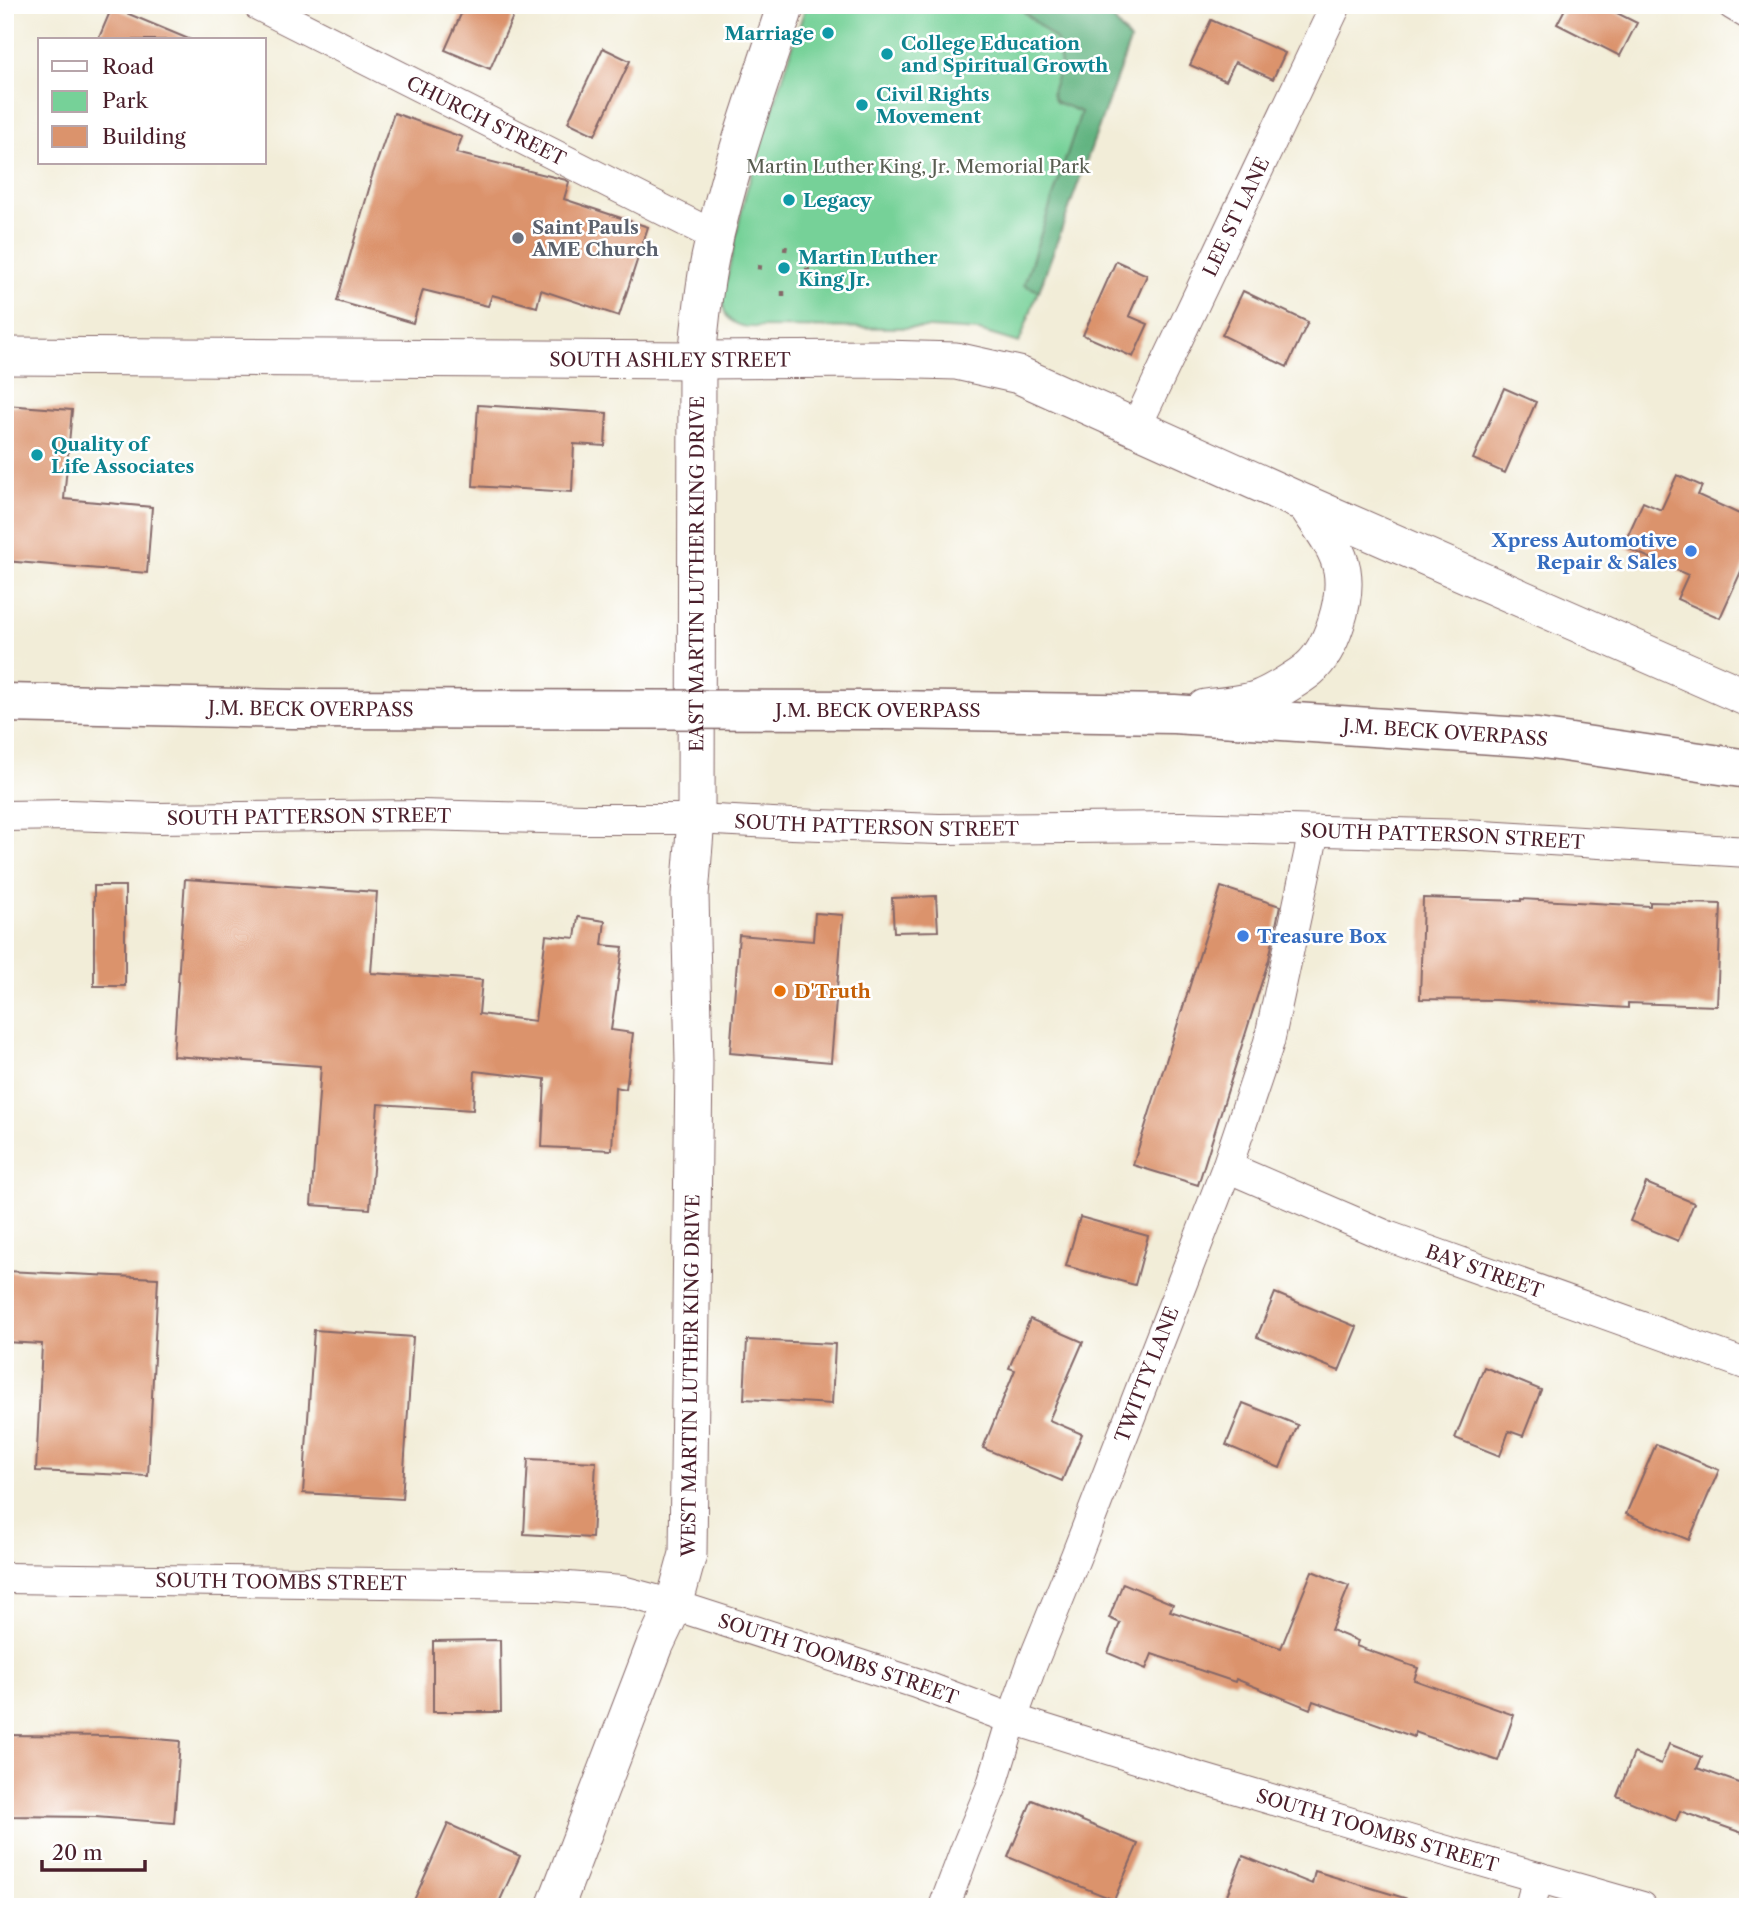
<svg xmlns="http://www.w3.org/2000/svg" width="1753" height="1912" font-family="'Libre Caslon Text',serif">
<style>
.green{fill:#76d198;stroke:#607862;stroke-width:2}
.forest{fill:#60b380;stroke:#556956;stroke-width:2}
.building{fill:#db936c}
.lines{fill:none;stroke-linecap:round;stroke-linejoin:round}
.minor-casing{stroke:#856768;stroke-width:32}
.tertiary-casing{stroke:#856768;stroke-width:39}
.primary-casing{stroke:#856768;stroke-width:41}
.path{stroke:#856768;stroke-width:4.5;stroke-dasharray:5 5;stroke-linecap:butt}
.minor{stroke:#fff;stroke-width:30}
.tertiary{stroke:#fff;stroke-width:37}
.primary{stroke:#fff;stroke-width:38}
.primary-bridge-casing{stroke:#856768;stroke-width:41;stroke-linecap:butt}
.primary-bridge{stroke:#fff;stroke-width:38}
.culture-dot{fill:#0f9aa8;stroke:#fff;stroke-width:2.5}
.worship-dot{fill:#6b7280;stroke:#fff;stroke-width:2.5}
.shop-dot{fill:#3f7fe0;stroke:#fff;stroke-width:2.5}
.food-dot{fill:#e8710a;stroke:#fff;stroke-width:2.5}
.labels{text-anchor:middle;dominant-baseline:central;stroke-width:5;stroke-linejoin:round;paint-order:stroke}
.culture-label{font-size:19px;font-weight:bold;fill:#0d838f;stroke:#fff;text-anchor:start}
.street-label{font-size:19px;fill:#4a1f2b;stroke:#fff}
.park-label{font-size:19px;fill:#595d51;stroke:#fff}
.worship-label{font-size:19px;font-weight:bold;fill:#5b616d;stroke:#fff;text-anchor:start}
.shop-label{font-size:19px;font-weight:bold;fill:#366cbe;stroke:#fff;text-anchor:end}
.food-label{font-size:19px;font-weight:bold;fill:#c56008;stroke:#fff;text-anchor:start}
</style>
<rect width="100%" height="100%" fill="#fff"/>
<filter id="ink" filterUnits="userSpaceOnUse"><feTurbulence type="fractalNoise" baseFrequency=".0143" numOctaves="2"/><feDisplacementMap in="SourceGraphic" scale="14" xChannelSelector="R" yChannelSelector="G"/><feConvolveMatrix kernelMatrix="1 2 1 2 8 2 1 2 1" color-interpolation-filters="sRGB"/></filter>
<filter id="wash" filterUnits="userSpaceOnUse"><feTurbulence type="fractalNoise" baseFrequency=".00686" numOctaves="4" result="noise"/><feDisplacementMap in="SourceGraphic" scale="28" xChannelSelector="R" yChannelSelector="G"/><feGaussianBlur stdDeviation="1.57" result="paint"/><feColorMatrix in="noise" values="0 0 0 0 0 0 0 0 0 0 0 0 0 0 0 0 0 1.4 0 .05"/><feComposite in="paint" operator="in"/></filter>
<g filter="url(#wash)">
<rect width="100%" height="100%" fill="#f2edd8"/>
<path class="green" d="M 806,5 L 1102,5 L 1130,41 L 1019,343 L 979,331 L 930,328 L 746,327 C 728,323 722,314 723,296 L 745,195 Z"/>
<path class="forest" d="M 1021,5 L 1102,5 L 1130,41 L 1039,291 L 1024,285 L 1081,112 L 1056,102 L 1053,97 L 1052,92 L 1061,65 L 1057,41 L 1024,12 Z"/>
<g id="blocks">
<path class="building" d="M 465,5 L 518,5 L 490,69 L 445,50 Z
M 1567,5 L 1601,5 L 1637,23 L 1620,56 L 1557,24 Z
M 112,7 L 191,40 L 98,40 Z
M 1211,20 L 1285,53 L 1273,79 L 1235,62 L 1226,81 L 1190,65 Z
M 603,48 L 630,61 L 595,135 L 568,122 Z
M 394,113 L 462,137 L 456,153 L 566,180 L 569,182 L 564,199 L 648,227 L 619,316 L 541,290 L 537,307 L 492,295 L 488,306 L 423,290 L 413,323 L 337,301 L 371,182 L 370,182 Z
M 1116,261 L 1147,275 L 1129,316 L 1148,324 L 1133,357 L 1083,335 Z
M 1243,291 L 1308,322 L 1287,367 L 1222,335 Z
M 1504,388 L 1536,402 L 1505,473 L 1473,459 Z
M 5,405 L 72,410 L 64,499 L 152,507 L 147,573 L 5,561 Z
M 478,405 L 607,413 L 605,446 L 574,444 L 572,492 L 473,486 Z
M 1677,475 L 1702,486 L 1698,495 L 1748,518 L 1748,556 L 1720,618 L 1677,599 L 1688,575 L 1623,546 L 1643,502 L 1661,510 Z
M 185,879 L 377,892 L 371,973 L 482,980 L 479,1014 L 535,1021 L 546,935 L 575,938 L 578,917 L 605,921 L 602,945 L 623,947 L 611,1030 L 633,1033 L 626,1089 L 615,1087 L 612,1150 L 542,1147 L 545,1079 L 475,1071 L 473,1110 L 378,1104 L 370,1209 L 311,1205 L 321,1066 L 173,1056 Z
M 94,886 L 125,886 L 125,986 L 94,986 Z
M 1221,887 L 1280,906 L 1269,959 L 1198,1185 L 1133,1165 Z
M 936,896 L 938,931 L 894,932 L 892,898 Z
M 1423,898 L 1521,901 L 1521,899 L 1650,906 L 1650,902 L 1721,904 L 1717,1006 L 1628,1003 L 1628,1008 L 1498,1000 L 1420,999 Z
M 815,913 L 843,915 L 831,1062 L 730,1053 L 739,935 L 813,941 Z
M 1646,1183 L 1694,1203 L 1678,1241 L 1630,1221 Z
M 1080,1217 L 1148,1236 L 1135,1285 L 1066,1266 Z
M 5,1271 L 158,1278 L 148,1476 L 36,1471 L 42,1344 L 5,1342 Z
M 1275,1293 L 1357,1327 L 1339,1371 L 1257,1337 Z
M 1030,1319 L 1083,1342 L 1049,1420 L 1082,1434 L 1062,1481 L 983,1448 L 1015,1370 L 1009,1368 Z
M 314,1330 L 413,1337 L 402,1499 L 303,1493 Z
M 747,1340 L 835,1344 L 832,1404 L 744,1399 Z
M 1484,1367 L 1541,1390 L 1523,1436 L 1509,1431 L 1500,1456 L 1455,1438 Z
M 1243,1403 L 1298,1425 L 1280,1468 L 1226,1445 Z
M 1656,1444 L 1719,1470 L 1689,1540 L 1626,1514 Z
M 528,1459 L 596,1462 L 592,1538 L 524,1534 Z
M 1312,1571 L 1349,1586 L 1331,1630 L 1358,1641 L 1356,1646 L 1418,1668 L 1414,1680 L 1514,1715 L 1498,1761 L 1415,1732 L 1414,1737 L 1313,1701 L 1310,1709 L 1236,1679 L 1235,1682 L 1152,1654 L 1146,1669 L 1108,1653 L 1120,1623 L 1109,1618 L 1123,1583 L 1173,1604 L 1170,1611 L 1281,1648 Z
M 500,1640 L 501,1712 L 433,1712 L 433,1641 Z
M 5,1735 L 120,1736 L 180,1741 L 174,1823 L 95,1817 L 5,1816 Z
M 1669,1744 L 1702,1757 L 1697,1768 L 1748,1786 L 1748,1835 L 1680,1811 L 1676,1821 L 1617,1796 L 1634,1753 L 1661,1764 Z
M 1032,1800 L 1138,1844 L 1114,1900 L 1008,1857 Z
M 448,1824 L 520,1856 L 497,1907 L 411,1907 Z
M 1243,1856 L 1312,1884 L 1315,1871 L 1411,1900 L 1410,1907 L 1222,1907 Z"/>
</g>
</g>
<g filter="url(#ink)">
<use href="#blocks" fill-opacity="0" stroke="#856768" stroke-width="2"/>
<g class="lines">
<g class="minor-casing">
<g id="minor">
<path id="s1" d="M 258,5 L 715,236"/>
<path d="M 1733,5 L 1748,14"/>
<path id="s2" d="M 1136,427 L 1336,5"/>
<path id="s3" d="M 5,816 L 68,815 L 157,818 L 420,815 L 584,819 L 696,819 L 792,824 L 939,829 L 1185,827 L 1466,835 L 1748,852"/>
<path id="s4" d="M 1227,1167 L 1387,1236 L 1748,1365"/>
<path id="s5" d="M 5,1578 L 540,1585 L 622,1591 L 674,1605 L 916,1683 L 1012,1719 L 1200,1778 L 1429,1846 L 1642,1907"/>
<path id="s6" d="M 944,1907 L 965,1851 L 991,1788 L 1012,1719 L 1032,1664 L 1076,1556 L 1227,1167 L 1269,1042 L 1314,831"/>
<path d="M 1530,1907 L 1538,1877"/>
</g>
</g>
<g class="tertiary-casing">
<g id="tertiary">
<path id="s7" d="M 5,356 L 697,360 L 883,359 L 956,361 L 1019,375 L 1306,504 L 1748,698"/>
<path d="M 1205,708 C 1221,706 1250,704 1263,697 C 1273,693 1301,676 1309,669 C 1332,649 1347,600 1342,570 C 1337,545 1319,525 1306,504"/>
<path id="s8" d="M 555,1907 L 655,1645 L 674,1605 L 688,1554 L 694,1062 L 690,895 L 696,819 L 697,360 C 700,326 703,292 710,258 C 728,172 758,89 786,5"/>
</g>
</g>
<g class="primary-casing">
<g id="primary">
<path id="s9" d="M 884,710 L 1174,714 L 1537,738 L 1748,769"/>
</g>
</g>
<path class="path" d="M 785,251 L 786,244
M 757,267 L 765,268
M 805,270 L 810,270
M 783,296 L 783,287"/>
<use href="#minor" class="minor"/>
<use href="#tertiary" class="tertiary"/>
<use href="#primary" class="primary"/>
<g class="primary-bridge-casing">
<g id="primary-bridge">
<path id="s10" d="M 5,703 L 292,709 L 884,710"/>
</g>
</g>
<use href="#primary-bridge" class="primary-bridge"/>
</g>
</g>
<g class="culture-dot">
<circle cx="828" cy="33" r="7"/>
<circle cx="887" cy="54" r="7"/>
<circle cx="862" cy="105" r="7"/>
<circle cx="789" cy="200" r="7"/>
<circle cx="784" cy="268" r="7"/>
<circle cx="37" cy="455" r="7"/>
</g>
<circle class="worship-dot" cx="518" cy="238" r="7"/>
<g class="shop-dot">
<circle cx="1691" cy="551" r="7"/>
<circle cx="1243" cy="936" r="7"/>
</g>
<circle class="food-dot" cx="780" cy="991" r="7"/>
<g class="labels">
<g class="culture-label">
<text x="814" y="33" text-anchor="end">Marriage</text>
<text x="901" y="43">College Education<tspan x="901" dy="22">and Spiritual Growth</tspan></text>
<text x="876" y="94">Civil Rights<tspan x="876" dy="22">Movement</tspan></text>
<text x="803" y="200">Legacy</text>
<text x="798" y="257">Martin Luther<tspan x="798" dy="22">King Jr.</tspan></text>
<text x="51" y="444">Quality of<tspan x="51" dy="22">Life Associates</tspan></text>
</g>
<g class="street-label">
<text stroke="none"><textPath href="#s1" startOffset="256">CHURCH STREET</textPath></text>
<text stroke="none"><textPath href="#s2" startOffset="233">LEE ST LANE</textPath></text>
<text stroke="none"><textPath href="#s7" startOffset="665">SOUTH ASHLEY STREET</textPath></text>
<text stroke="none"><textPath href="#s8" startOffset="1358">EAST MARTIN LUTHER KING DRIVE</textPath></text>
<text stroke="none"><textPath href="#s10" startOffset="306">J.M. BECK OVERPASS</textPath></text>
<text x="878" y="710">J.M. BECK OVERPASS</text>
<text stroke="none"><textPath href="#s9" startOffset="562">J.M. BECK OVERPASS</textPath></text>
<text stroke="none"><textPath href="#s3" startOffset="304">SOUTH PATTERSON STREET</textPath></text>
<text stroke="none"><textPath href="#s3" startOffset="872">SOUTH PATTERSON STREET</textPath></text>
<text stroke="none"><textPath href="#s3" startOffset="1438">SOUTH PATTERSON STREET</textPath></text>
<text stroke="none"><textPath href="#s4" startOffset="278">BAY STREET</textPath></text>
<text stroke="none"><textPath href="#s6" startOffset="570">TWITTY LANE</textPath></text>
<text stroke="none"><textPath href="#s8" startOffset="556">WEST MARTIN LUTHER KING DRIVE</textPath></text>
<text stroke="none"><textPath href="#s5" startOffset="276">SOUTH TOOMBS STREET</textPath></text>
<text stroke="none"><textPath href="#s5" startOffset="844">SOUTH TOOMBS STREET</textPath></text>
<text stroke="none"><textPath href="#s5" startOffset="1410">SOUTH TOOMBS STREET</textPath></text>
</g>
<g class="park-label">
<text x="918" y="166">Martin Luther King, Jr. Memorial Park</text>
</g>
<g class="worship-label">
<text x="532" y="227">Saint Pauls<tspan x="532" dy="22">AME Church</tspan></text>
</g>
<g class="shop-label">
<text x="1677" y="540">Xpress Automotive<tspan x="1677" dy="22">Repair &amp; Sales</tspan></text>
<text x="1257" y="936" text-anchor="start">Treasure Box</text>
</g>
<g class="food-label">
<text x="794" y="991">D'Truth</text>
</g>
</g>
<rect width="1753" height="1912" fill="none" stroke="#fff" stroke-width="28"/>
<rect x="38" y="38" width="228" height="126" fill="#ffffff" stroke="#b7a5aa" stroke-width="2"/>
<rect x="52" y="61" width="35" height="10" fill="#ffffff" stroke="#b7a5aa" stroke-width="2"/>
<text x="102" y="74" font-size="21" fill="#4a1f2b">Road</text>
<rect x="52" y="91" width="35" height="21" fill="#76d198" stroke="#b7a5aa" stroke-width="2"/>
<text x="102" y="108" font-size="21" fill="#4a1f2b">Park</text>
<rect x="52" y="126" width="35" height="21" fill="#db936c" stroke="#b7a5aa" stroke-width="2"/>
<text x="102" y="144" font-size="21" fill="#4a1f2b">Building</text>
<path d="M42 1860v10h103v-10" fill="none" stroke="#4a1f2b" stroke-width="3.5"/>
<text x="52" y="1860" font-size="21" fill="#4a1f2b" stroke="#ffffff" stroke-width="5" paint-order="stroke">20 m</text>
</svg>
